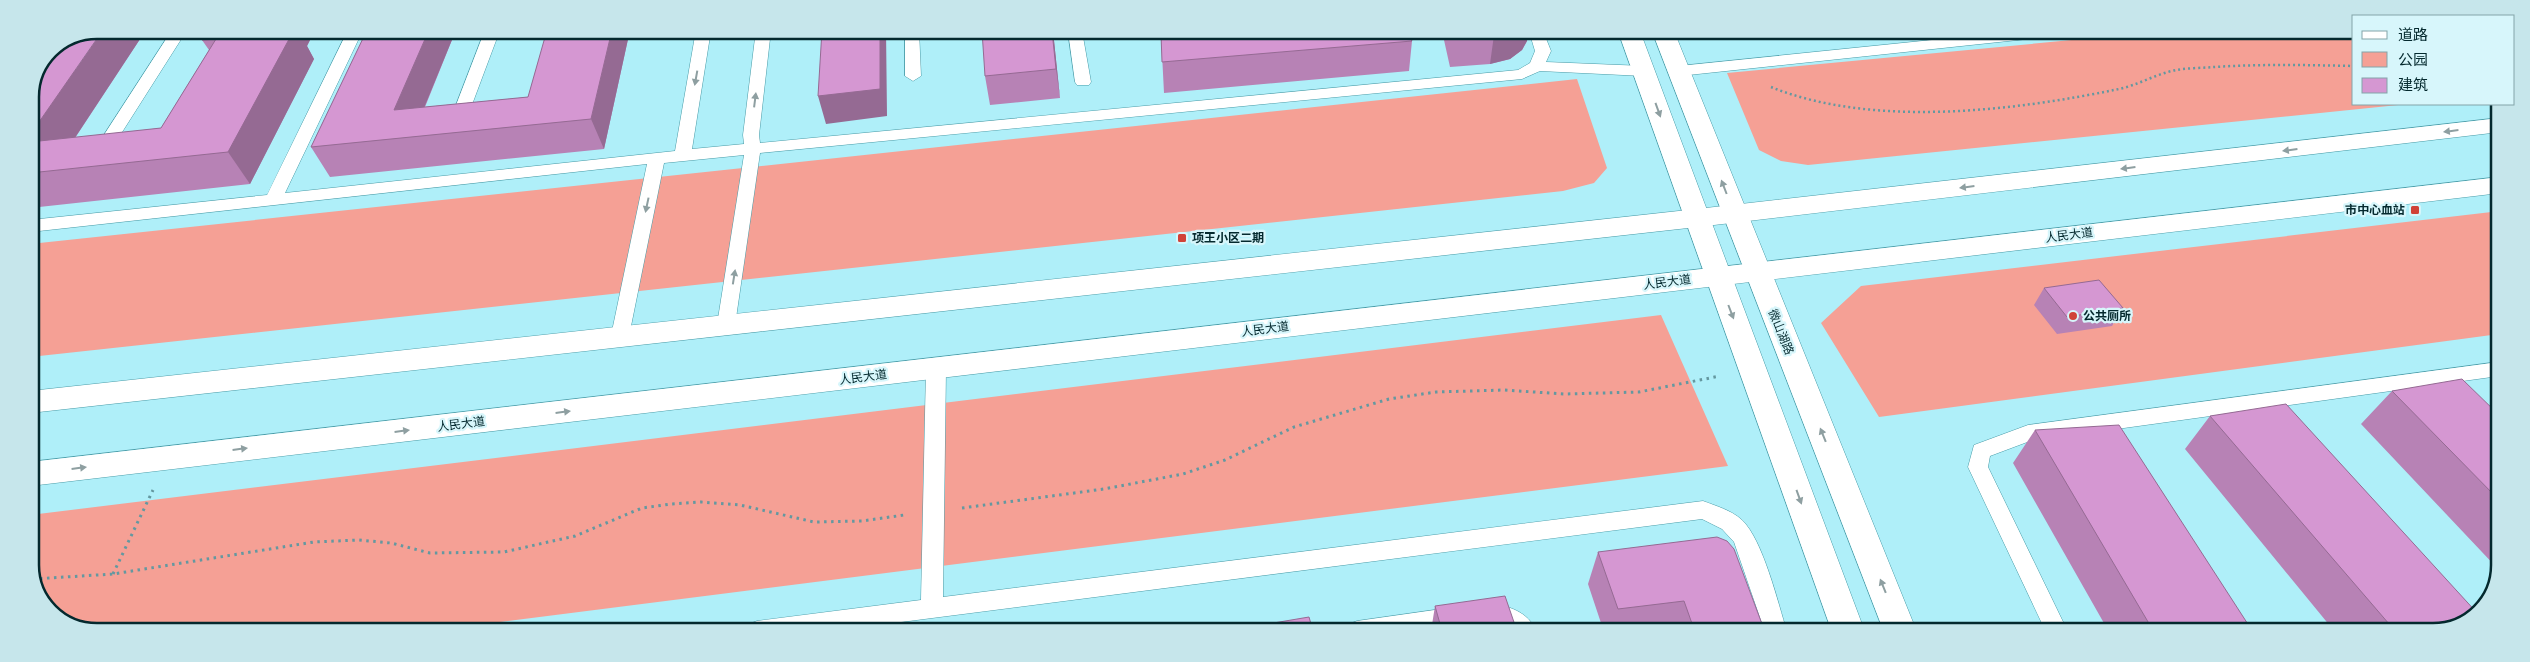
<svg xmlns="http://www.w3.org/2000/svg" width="2530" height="662" font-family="'Varela Round','Noto Sans SC',sans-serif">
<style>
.green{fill:#f5a095}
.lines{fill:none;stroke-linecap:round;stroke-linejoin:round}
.service-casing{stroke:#489ba7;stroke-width:1}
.tertiary-casing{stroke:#489ba7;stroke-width:1}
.secondary-casing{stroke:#489ba7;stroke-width:1}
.path-far1{stroke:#6498a0;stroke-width:2.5;stroke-dasharray:2 3;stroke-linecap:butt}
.path{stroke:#6498a0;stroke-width:3;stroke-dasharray:2.5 4.5;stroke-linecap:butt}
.service{fill:#fff;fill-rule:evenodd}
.tertiary{fill:#fff;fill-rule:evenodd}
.secondary{fill:#fff;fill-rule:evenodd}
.wall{fill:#b782b5}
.shaded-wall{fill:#956a93}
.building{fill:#d597d2;stroke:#956a93}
.oneway{fill:#8e9fa1}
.poi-dot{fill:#d04238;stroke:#d7f6fb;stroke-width:2}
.labels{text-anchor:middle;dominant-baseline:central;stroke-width:4.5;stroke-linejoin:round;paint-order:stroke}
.poi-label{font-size:12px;font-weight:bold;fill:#04292e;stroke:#d7f6fb;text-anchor:start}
.street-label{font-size:12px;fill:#04292e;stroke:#d7f6fb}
.rim{fill:none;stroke:#04292e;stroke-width:2.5}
</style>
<rect width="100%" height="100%" fill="#afeff9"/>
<path class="green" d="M 2166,31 L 2354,31 L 2354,104 L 2408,104 L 1808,165 L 1781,161 L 1759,150 L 1727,73 Z
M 1577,79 L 1607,168 L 1594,183 L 1563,191 L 30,357 L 30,244 Z
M 2500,211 L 2499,334 L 1879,417 L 1821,323 L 1861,286 Z
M 1661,315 L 1728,466 L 430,631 L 84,631 L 47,609 L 31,573 L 30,515 Z"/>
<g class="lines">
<g class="service-casing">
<path id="service" d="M 172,30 L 187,30 L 105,159 L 93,159 L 91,155 Z
M 348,30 L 363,30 L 285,193 L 675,151 L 696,30 L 711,30 L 692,149 L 744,144 L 743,135 L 756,30 L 771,30 L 759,135 L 760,143 L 1518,70 L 1530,63 L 1535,51 L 1529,31 L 1543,31 L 1551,51 L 1546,62 L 1644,66 L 1652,71 L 1644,76 L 1540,71 L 1522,79 L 760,153 L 735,325 L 733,330 L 726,332 L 719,330 L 717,325 L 744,155 L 664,163 L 629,336 L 627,341 L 620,343 L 613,341 L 611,336 L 647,164 L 30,232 L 30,220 L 267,195 Z
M 485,30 L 500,30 L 464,126 L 462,130 L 450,130 L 448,126 Z
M 905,30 L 919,30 L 921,76 L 913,81 L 905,76 Z
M 1068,31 L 1082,31 L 1091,82 L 1089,85 L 1077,85 L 1075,82 Z
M 2020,31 L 2072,31 L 2065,35 L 1679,76 L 1671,71 L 1679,66 Z
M 936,361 L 943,363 L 946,368 L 943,597 L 1703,501 C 1716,506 1731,510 1742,520 C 1763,540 1778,603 1787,632 L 1765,632 L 1734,542 L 1722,529 L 1702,519 L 831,631 L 746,631 L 749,624 L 757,621 L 921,600 L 926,368 L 929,363 Z
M 2499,362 L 2499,376 L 2030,441 L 1990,456 L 1988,467 L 2068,632 L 2046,632 L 1968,467 L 1974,445 L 2028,425 Z
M 1488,603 C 1507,605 1529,612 1536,631 L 1511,631 L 1502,625 L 1480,620 L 1477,613 L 1480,606 Z
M 1456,607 L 1464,610 L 1467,617 L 1464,624 C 1434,635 1377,634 1346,631 L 1349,624 L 1357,621 Z"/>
</g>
<g class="tertiary-casing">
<path id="tertiary" d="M 1618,31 L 1640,31 L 1865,632 L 1832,632 Z
M 1652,31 L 1674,31 L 1917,632 L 1884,632 Z"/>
</g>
<g class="secondary-casing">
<path id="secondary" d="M 2500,118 L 2500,132 L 1697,227 L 30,413 L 30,391 L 1697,209 Z
M 2500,177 L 2500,193 L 30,486 L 30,462 Z"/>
</g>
<path class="path-far1" d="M 1771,87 C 1872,128 2013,111 2119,89 C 2138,85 2156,74 2176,70 C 2188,68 2202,68 2214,67 C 2261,64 2307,65 2354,66"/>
<path class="path" d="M 962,508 L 1104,489 L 1183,474 L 1225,460 L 1294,427 L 1389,399 L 1436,392 L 1504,390 L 1564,394 L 1639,392 L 1720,376
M 113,574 L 153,490
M 33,579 L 113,574 L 314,542 L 359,540 L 391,543 L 430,553 L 504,552 L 575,536 L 642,508 L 671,504 L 701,502 L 740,505 L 814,522 L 862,521 L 904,515"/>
<use href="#service" class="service"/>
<use href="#tertiary" class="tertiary"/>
<use href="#secondary" class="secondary"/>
</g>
<path class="wall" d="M 146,30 L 75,138 L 161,128 L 209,50 L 202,40 L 208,30 L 315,30 L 307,46 L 314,59 L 250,184 L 30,208 L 30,97 Z
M 367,30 L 456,30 L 425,107 L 528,97 L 546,37 L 543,30 L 630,30 L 604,149 L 330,177 L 311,147 Z
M 1053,31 L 1060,98 L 990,105 L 985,76 Z
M 1188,31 L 1407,31 L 1412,41 L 1409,71 L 1164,93 L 1161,34 Z
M 1442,31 L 1528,31 L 1527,41 L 1522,50 L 1510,59 L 1490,64 L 1450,67 Z
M 2044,288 L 2123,308 L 2112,326 L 2057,334 L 2034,305 Z
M 2392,391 L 2499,415 L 2499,570 L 2361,424 Z
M 2210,416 L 2433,632 L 2335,632 L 2185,449 Z
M 2035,430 L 2253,632 L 2109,632 L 2013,463 Z
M 1598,552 L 1765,632 L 1604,632 L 1588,584 Z
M 1435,606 L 1517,631 L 1431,631 Z"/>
<path class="shaded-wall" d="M 103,30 L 146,30 L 53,171 L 30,150 L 30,135 Z
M 280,30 L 315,30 L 307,46 L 314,59 L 250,184 L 228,152 Z
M 429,30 L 456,30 L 412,137 L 394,110 Z
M 612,30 L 630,30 L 604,149 L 591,119 Z
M 880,30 L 886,30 L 887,116 L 826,124 L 818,96 Z
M 1052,31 L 1053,31 L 1060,98 L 1056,69 Z
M 1512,31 L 1528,31 L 1527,41 L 1522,50 L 1510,59 L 1490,64 L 1494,35 Z"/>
<path class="building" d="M 97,30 L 103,30 L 30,135 L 30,97 L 50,49 Z
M 208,30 L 294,30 L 228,152 L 30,173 L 30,142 L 161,128 L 216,39 L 202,40 Z
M 367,30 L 429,30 L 394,110 L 528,97 L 547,30 L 612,30 L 591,119 L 311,147 Z
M 822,30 L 880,30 L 880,89 L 818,96 Z
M 982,31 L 1052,31 L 1056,69 L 985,76 Z
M 1193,31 L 1407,31 L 1412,41 L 1162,62 L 1161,34 Z
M 1452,31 L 1512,31 L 1494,35 L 1454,39 Z
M 2099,280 L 2123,308 L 2067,317 L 2044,288 Z
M 2462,379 L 2499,415 L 2499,500 L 2392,391 Z
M 2286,404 L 2478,614 L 2477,616 L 2433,632 L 2396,632 L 2210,416 Z
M 2119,425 L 2253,632 L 2154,632 L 2035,430 Z
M 1717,537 L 1727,541 L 1734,549 L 1765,632 L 1695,632 L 1684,601 L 1618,609 L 1598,552 Z
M 1505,596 L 1517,631 L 1442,631 L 1435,606 Z
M 1309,617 L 1313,631 L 1238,631 L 1238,629 Z"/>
<defs><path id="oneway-solid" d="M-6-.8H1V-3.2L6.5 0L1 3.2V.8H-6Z" transform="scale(1.25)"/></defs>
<g class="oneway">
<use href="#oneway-solid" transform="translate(696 78) rotate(100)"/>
<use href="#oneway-solid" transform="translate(755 100) rotate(-83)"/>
<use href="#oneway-solid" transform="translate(1658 110) rotate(70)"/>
<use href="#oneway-solid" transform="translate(2451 131) rotate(173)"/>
<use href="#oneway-solid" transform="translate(2290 150) rotate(173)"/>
<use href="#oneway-solid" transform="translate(2128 168) rotate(173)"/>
<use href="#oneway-solid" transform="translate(1724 187) rotate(-111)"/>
<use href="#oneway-solid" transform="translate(1967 187) rotate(173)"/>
<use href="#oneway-solid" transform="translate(647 205) rotate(102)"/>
<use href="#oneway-solid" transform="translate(734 277) rotate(-81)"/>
<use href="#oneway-solid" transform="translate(1731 312) rotate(69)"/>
<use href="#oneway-solid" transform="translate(563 412) rotate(-7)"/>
<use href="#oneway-solid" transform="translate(402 431) rotate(-7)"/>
<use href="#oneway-solid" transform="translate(1823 435) rotate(-112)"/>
<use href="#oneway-solid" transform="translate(240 449) rotate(-7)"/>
<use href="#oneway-solid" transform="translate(79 468) rotate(-7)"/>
<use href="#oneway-solid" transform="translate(1799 497) rotate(70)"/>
<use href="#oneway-solid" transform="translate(1883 586) rotate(-112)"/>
</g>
<g class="poi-dot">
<rect x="2410" y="205" width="10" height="10" rx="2.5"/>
<rect x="1177" y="233" width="10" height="10" rx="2.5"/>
<circle cx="2073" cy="316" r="5"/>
</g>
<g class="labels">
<g class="poi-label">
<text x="2405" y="210" text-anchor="end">市中心血站</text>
<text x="1192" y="238">项王小区二期</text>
<text x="2083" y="316">公共厕所</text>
</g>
<g class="street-label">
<text transform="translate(2069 235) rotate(-7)">人民大道</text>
<text transform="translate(1667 282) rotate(-7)">人民大道</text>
<text transform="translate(1265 329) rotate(-7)">人民大道</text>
<text transform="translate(1781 332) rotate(68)">微山湖路</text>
<text transform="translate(863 377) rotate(-7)">人民大道</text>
<text transform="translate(461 424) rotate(-7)">人民大道</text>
</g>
</g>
<path d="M0 0H2530V662H0ZM97 39H2433A58 58 0 0 1 2491 97V565A58 58 0 0 1 2433 623H97A58 58 0 0 1 39 565V97A58 58 0 0 1 97 39Z" fill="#c6e6eb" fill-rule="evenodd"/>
<path class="rim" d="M97 39H2433A58 58 0 0 1 2491 97V565A58 58 0 0 1 2433 623H97A58 58 0 0 1 39 565V97A58 58 0 0 1 97 39Z"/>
<rect x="2352" y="15" width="162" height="90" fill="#d7f6fb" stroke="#83a4a9"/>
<rect x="2362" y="31" width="25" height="8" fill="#ffffff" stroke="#83a4a9"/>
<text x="2398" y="40" font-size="15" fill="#04292e">道路</text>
<rect x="2362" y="52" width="25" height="15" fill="#f5a095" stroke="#83a4a9"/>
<text x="2398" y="65" font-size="15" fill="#04292e">公园</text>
<rect x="2362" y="78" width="25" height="15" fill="#d597d2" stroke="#83a4a9"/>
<text x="2398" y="90" font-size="15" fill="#04292e">建筑</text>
</svg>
